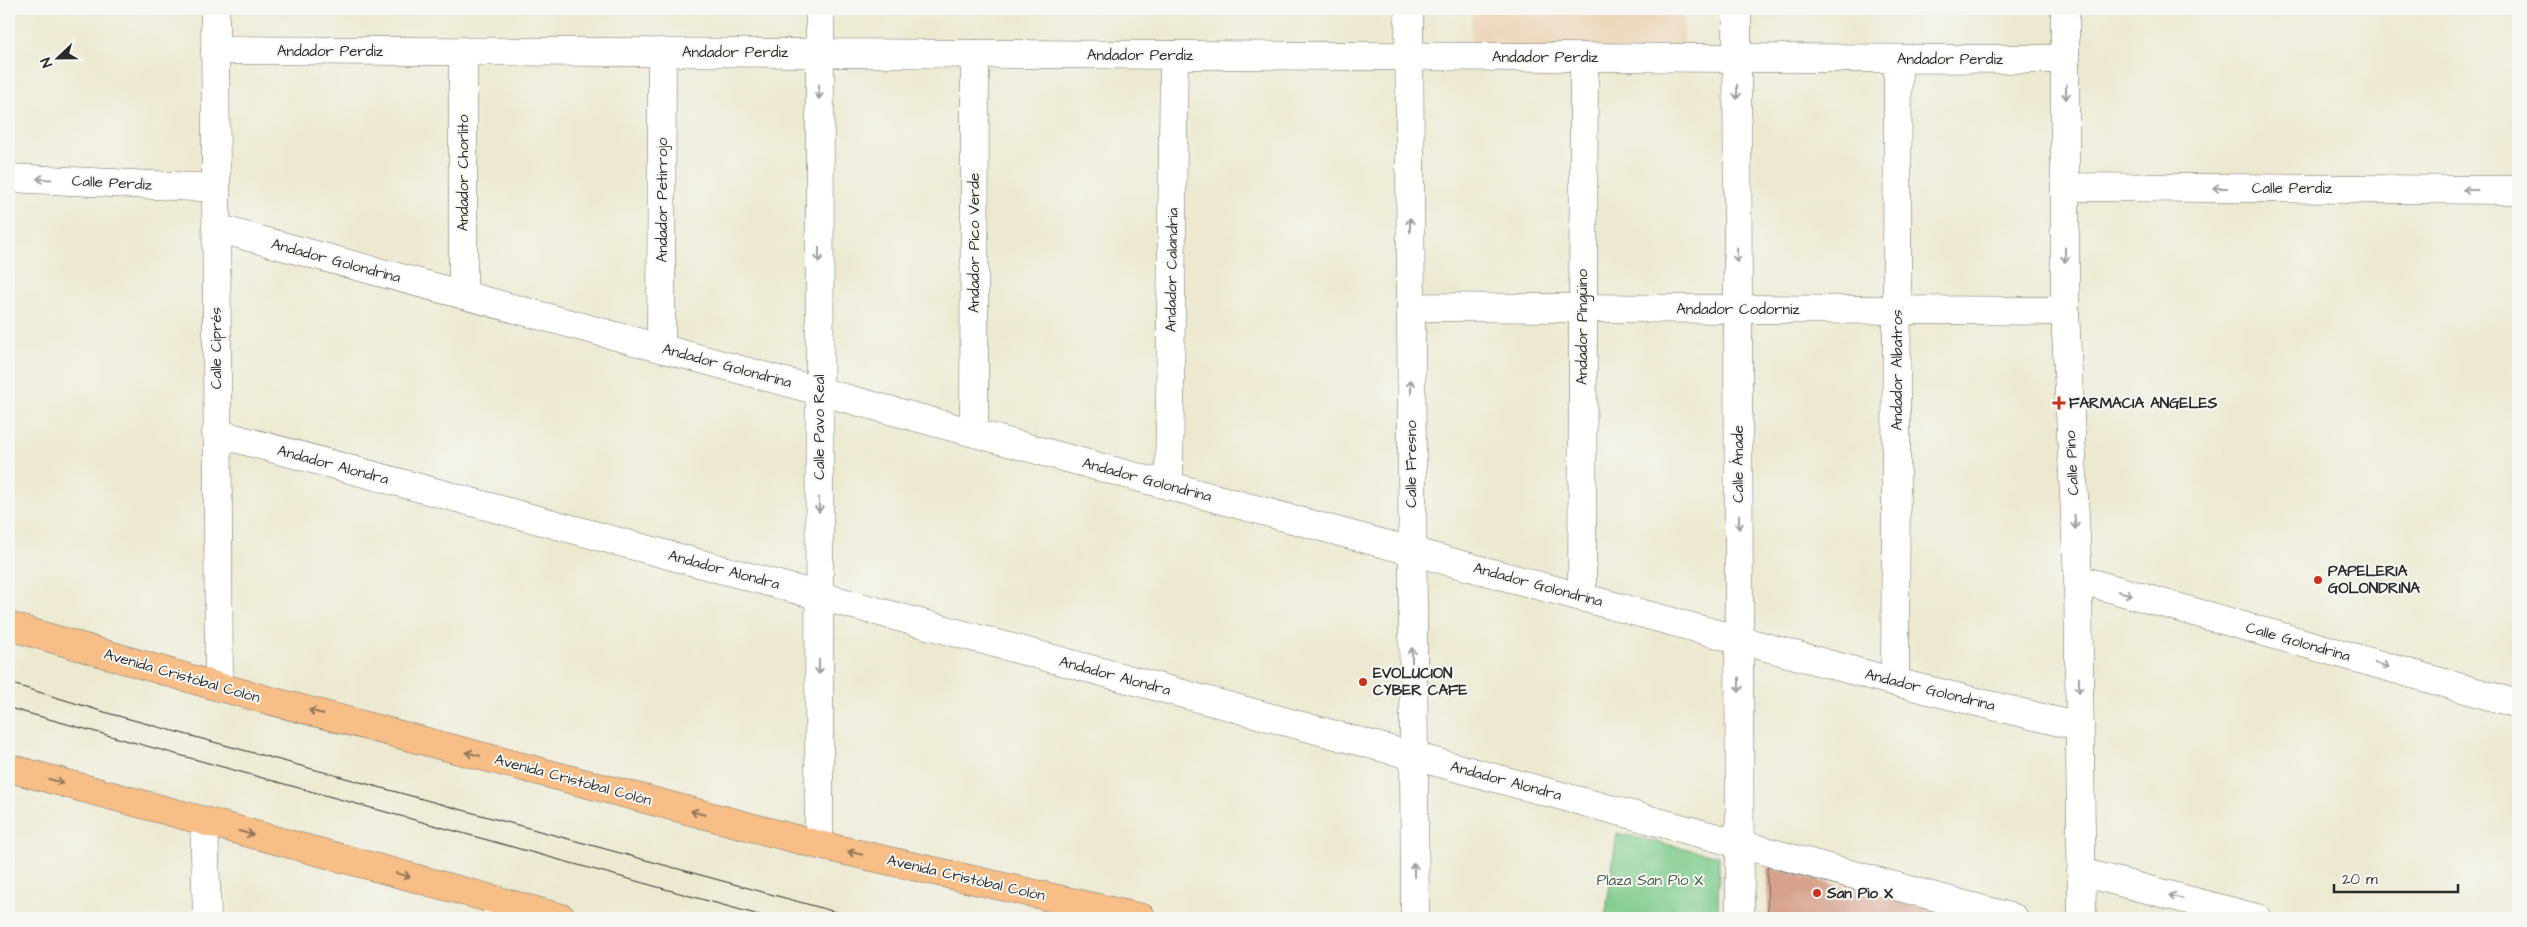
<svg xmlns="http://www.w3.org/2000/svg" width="2527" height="927" font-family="'Architects Daughter',sans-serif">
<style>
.built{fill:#ecd7ba}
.green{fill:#7cca89;stroke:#547a5a}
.building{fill:#d6a28d}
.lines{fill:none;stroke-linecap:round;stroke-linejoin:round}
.pedestrian-casing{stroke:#6f6e65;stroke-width:29}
.minor-casing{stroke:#6f6e65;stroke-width:29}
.primary-casing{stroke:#6f6e65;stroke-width:29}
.pedestrian{stroke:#fff;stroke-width:28}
.minor{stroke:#fff;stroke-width:28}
.primary{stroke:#f7be87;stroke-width:28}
.tram{stroke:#2b2b2b;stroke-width:1}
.oneway{stroke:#a0a0a0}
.oneway2{stroke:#917459}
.poi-dot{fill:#c8321e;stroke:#f6f6f2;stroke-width:2}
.labels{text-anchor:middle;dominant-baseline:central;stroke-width:4;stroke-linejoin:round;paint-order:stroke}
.street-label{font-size:15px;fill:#2b2b2b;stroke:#f6f6f2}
.poi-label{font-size:15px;font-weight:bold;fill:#2b2b2b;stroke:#f6f6f2;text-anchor:start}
.park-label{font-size:15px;fill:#435b47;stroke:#f6f6f2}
</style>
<rect width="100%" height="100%" fill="#f6f6f2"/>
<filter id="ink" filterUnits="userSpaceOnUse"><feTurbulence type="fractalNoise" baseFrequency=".02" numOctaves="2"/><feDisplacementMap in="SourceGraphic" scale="10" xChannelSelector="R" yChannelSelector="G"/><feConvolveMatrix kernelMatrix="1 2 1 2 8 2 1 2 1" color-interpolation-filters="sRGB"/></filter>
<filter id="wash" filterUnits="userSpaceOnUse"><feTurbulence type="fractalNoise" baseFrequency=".0096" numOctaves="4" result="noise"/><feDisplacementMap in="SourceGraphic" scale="20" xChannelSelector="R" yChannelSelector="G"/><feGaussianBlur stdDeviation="1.12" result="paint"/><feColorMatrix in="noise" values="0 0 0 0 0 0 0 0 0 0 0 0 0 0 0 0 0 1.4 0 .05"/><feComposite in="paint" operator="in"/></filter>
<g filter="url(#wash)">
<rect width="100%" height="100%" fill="#ede9d1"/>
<path class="built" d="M 1472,9 L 1684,9 L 1684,52 L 1471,49 Z"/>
<path class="green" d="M 1617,833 L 1719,856 L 1718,918 L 1605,918 Z"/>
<g id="blocks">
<path class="building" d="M 1767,867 L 1965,918 L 1768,918 Z"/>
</g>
</g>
<g filter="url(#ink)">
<use href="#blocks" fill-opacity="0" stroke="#6f6e65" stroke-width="1"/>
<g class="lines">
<g class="pedestrian-casing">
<path id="pedestrian" d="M 215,50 L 820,53
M 1737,58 L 2066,59
M 216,228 L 1895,682 L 2080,727
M 463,295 L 463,51
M 1738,309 L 2065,311
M 661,348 L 662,52
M 216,433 L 2014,918
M 974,433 L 975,54
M 1169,486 L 1174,55
M 1582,597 L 1584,57
M 1895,682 L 1898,59"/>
</g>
<g class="minor-casing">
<path id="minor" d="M 215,9 L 219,687
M 1409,9 L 1415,918
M 1737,9 L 1740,918
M 2065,9 L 2065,311 L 2078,579 L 2082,918
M 820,53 L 1737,58
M 9,178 L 215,188
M 2066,187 L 2518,190
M 1411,307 L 1738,309
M 2078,579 L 2518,704
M 204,822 L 207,918
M 819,845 L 820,9
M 2081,872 L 2257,918
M 497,918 L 497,900"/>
</g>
<g class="primary-casing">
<path id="primary" d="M 9,626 L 219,687 L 819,845 L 1142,918
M 9,768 L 562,918"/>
</g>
<use href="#pedestrian" class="pedestrian"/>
<use href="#minor" class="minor"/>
<use href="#primary" class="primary"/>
<path class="tram" d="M 9,683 L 111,714 L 858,918
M 9,708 L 770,918"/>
</g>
<defs><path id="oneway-shaft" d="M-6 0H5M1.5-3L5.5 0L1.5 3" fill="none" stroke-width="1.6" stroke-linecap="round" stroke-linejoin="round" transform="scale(1.25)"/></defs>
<g class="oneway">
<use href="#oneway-shaft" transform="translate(819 92) rotate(90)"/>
<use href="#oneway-shaft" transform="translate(1737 92) rotate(90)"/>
<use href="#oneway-shaft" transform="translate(2066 92) rotate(90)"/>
<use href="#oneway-shaft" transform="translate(44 179) rotate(-177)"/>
<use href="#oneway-shaft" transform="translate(2220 188) rotate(-180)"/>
<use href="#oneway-shaft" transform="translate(2470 190) rotate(-180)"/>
<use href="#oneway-shaft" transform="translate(1410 225) rotate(-90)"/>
<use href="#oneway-shaft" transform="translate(819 255) rotate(90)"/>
<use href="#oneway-shaft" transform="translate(1737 255) rotate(90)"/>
<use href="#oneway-shaft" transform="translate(2065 255) rotate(90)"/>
<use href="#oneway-shaft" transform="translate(1411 387) rotate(-90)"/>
<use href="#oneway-shaft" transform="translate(819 505) rotate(90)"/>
<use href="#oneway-shaft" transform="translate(1739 522) rotate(90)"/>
<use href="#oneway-shaft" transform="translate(2075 522) rotate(87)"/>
<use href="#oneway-shaft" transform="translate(2125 593) rotate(16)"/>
<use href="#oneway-shaft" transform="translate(1412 655) rotate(-90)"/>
<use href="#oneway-shaft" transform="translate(2382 665) rotate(16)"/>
<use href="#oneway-shaft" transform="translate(819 667) rotate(90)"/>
<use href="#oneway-shaft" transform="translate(1739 685) rotate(90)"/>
<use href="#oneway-shaft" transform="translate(2079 685) rotate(89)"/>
<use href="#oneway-shaft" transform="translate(1414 870) rotate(-91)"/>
<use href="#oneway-shaft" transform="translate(2176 897) rotate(-165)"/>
</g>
<g class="oneway2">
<use href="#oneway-shaft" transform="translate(316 712) rotate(-165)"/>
<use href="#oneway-shaft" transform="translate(473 754) rotate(-165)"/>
<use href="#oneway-shaft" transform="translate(56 781) rotate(15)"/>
<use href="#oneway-shaft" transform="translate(698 813) rotate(-165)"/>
<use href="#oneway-shaft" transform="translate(246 833) rotate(15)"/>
<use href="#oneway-shaft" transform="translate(855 853) rotate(-167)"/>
<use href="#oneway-shaft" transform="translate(403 875) rotate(15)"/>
</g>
</g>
<g class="poi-dot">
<path d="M2056.5 395.5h5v5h5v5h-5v5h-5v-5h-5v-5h5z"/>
<circle cx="2318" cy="580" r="5"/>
<circle cx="1363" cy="682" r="5"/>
<circle cx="1817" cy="893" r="5"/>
</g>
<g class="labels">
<g class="street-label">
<text x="330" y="51">Andador Perdiz</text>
<text x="735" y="52">Andador Perdiz</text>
<text x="1140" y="55">Andador Perdiz</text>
<text x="1545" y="57">Andador Perdiz</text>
<text x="1950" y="59">Andador Perdiz</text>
<text transform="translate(463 173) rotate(-90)">Andador Chorlito</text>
<text transform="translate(112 183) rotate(3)">Calle Perdiz</text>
<text x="2292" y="188">Calle Perdiz</text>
<text transform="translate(662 200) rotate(-90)">Andador Petirrojo</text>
<text transform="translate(974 243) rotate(-90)">Andador Pico Verde</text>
<text transform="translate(336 261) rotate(15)">Andador Golondrina</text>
<text transform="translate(1172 270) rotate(-89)">Andador Calandria</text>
<text x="1738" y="309">Andador Codorniz</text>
<text transform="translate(1582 327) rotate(-90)">Andador Pingüino</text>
<text transform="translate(216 348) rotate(-90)">Calle Ciprés</text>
<text transform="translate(727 366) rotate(15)">Andador Golondrina</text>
<text transform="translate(1897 370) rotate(-90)">Andador Albatros</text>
<text transform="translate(819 427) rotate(-90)">Calle Pavo Real</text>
<text transform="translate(2072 463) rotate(-93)">Calle Pino</text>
<text transform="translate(1411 464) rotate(-90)">Calle Fresno</text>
<text transform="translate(1738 464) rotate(-90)">Calle Ánade</text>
<text transform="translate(333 465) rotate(15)">Andador Alondra</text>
<text transform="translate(1147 480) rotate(15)">Andador Golondrina</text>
<text transform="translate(724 570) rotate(15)">Andador Alondra</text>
<text transform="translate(1538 585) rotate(15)">Andador Golondrina</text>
<text transform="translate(2298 642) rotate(16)">Calle Golondrina</text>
<text transform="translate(182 676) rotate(16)">Avenida Cristóbal Colón</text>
<text transform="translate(1115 676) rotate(15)">Andador Alondra</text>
<text transform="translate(1930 690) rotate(14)">Andador Golondrina</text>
<text transform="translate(573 780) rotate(15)">Avenida Cristóbal Colón</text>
<text transform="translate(1506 781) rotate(15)">Andador Alondra</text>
<text transform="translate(966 878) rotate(13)">Avenida Cristóbal Colón</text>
</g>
<g class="poi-label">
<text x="2069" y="403">FARMACIA ANGELES</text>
<text x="2328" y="571">PAPELERIA<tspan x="2328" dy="17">GOLONDRINA</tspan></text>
<text x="1373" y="673">EVOLUCION<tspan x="1373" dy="17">CYBER CAFE</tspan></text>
<text x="1827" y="893">San Pio X</text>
</g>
<g class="park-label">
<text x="1650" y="880">Plaza San Pio X</text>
</g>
</g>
<rect width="2527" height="927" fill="none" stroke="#f6f6f2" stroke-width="30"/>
<g transform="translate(58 58) rotate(248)" stroke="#f6f6f2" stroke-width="4" paint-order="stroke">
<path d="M0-4L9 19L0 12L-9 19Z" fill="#2b2b2b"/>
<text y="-8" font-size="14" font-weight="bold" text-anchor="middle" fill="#2b2b2b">N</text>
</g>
<path d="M2334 884v8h124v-8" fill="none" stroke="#2b2b2b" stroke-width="2.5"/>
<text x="2342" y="884" font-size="15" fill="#2b2b2b" stroke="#f6f6f2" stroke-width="4" paint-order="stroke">20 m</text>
</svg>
